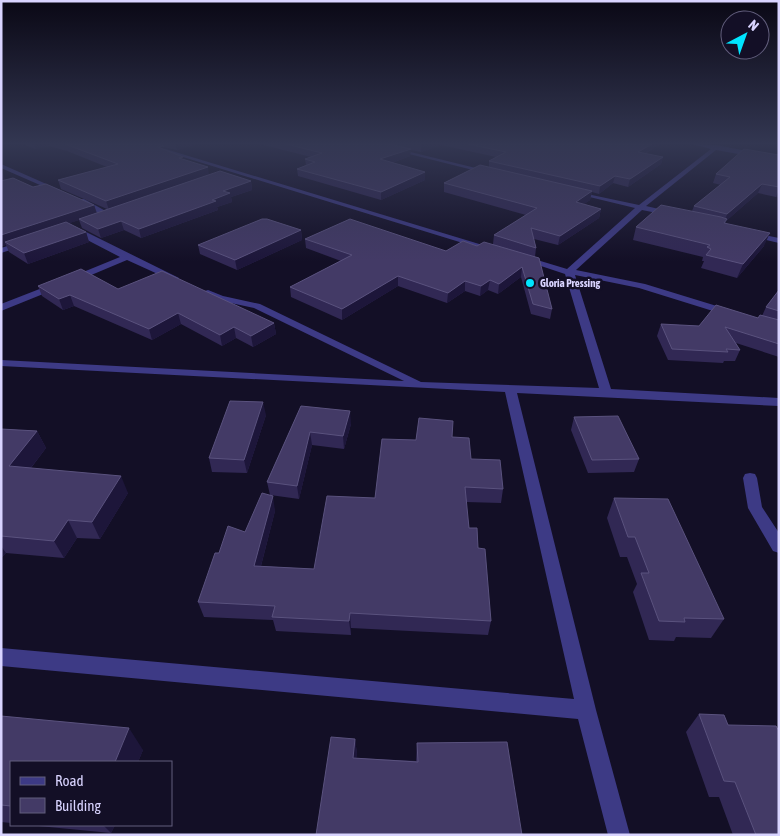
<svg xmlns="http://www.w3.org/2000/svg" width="780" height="836" font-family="'Asap Condensed',sans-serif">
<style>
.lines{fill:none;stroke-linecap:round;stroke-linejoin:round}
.minor{fill:#3d3a85;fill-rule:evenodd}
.wall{fill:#312854}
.shaded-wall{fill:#1d163a}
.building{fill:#433a66;stroke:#5a527e}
.poi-dot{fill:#00e5ff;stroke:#130f26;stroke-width:2}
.labels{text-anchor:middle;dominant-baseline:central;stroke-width:5;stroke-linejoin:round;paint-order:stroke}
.far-poi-label{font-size:11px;font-weight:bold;fill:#d9d4ff;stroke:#130f26;text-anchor:start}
</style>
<rect width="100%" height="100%" fill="#130f26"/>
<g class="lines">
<path class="minor" d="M 141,144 L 149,144 L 499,250 L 492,252 Z
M 369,144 L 378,144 L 492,172 L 489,174 Z
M 692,144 L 716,145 L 779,157 L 779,161 L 716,150 L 646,206 L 672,212 L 672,216 L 642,210 L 576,270 L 645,284 L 733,311 L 734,313 L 729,316 L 639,288 L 575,275 L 611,389 L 779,398 L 779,406 L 517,393 L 596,710 L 630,835 L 608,835 L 578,719 L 1,666 L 1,648 L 574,699 L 505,392 L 1,366 L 1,360 L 404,381 L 254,308 L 217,300 L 205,295 L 205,291 L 208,290 L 223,296 L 260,304 L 421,382 L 599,388 L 565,274 L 520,259 L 524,256 L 567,269 L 635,208 L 573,193 L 573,191 L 639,205 L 711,149 Z
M 1,164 L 60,190 L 61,191 L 56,192 L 1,168 Z
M 78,199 L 84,199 L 111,214 L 104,216 L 78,203 Z
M 70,227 L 76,227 L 179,278 L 174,281 L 171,280 L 127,260 L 77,281 L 71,281 L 71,277 L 120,257 L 70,231 Z
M 749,232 L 779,238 L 779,243 L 749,236 Z
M 23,241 L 26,241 L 26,245 L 1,253 L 1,248 Z
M 55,283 L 58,284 L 58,288 L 1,311 L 1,304 Z
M 750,473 L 755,474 L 757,478 L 762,507 L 779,533 L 779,553 L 773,551 L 748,508 L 743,478 L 745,474 Z"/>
</g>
<path class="wall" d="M 22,144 L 198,144 L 177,150 L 164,147 L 165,150 L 184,160 L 209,175 L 251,181 L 252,190 L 231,197 L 232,202 L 217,207 L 218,210 L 141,238 L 124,230 L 101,238 L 82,228 L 79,220 L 69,223 L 86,232 L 89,242 L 28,264 L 9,252 L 6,245 L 1,246 L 1,173 L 5,180 L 94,205 L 97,213 L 107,209 L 61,189 L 58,180 L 107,167 L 67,151 L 49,146 L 36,149 Z
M 260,144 L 660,144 L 645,154 L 663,157 L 661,164 L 628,187 L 613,183 L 599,194 L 592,192 L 590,200 L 584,204 L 601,209 L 599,218 L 558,245 L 534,239 L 536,248 L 535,257 L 552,309 L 550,319 L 531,314 L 521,277 L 498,294 L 488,290 L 480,296 L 465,291 L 447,303 L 398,286 L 342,320 L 291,297 L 290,287 L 341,261 L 306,248 L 305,239 L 446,251 L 477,246 L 493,244 L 494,235 L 526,215 L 444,192 L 444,183 L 489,167 L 489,161 L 496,157 L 441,145 L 421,152 L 411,150 L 410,156 L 392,163 L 425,180 L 381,200 L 298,176 L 297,169 L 306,165 L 305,159 L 311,157 Z
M 779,155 L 779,196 L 776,197 L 758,193 L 726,221 L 726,223 L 764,246 L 737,278 L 701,268 L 704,261 L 702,261 L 703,257 L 633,240 L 636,227 L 692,211 L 694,206 L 721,185 L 713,183 L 716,174 Z
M 301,230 L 302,240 L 237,270 L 200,254 L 198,245 Z
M 38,286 L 118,289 L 274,323 L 276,334 L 253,347 L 236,338 L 222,346 L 181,324 L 152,340 L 74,306 L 63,310 L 42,296 Z
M 779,290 L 779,357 L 736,343 L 740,350 L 735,361 L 724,361 L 723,363 L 668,360 L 657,336 L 661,324 L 699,326 L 758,318 L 762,316 L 766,307 Z
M 301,406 L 351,424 L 344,449 L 312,445 L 299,499 L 270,495 L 275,511 L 261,566 L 314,569 L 375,498 L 416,440 L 452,437 L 471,459 L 503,489 L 501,503 L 466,502 L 469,528 L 478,548 L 491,621 L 488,635 L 351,628 L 351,635 L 276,631 L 273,620 L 204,617 L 198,602 L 219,553 L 245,532 L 270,495 L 267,482 Z
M 266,415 L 247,473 L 212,472 L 209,458 Z
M 574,417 L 639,459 L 634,472 L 588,473 L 571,430 Z
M 1,429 L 37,431 L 46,448 L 31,468 L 128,493 L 100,539 L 77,538 L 64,558 L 6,553 L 1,558 Z
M 614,498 L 724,619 L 711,638 L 676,637 L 674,641 L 649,640 L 633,592 L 637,584 L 627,557 L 620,557 L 607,518 Z
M 699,714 L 728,725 L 779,835 L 733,835 L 719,797 L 709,797 L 686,732 Z
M 1,716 L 143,750 L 138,762 L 11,762 L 11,823 L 1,822 Z
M 355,739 L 357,754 L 356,758 L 416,761 L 417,743 L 522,835 L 316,835 Z
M 28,825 L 115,825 L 111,833 Z"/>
<path class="shaded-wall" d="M 34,144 L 48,144 L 49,146 L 36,149 Z
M 175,144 L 198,144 L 177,150 Z
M 425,144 L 441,144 L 441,145 L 421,152 L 421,145 Z
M 652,144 L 660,144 L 636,159 L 638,152 Z
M 164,146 L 166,154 L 158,147 Z
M 411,149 L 410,156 L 381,167 L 380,159 Z
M 663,157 L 661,164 L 628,187 L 630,179 Z
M 208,167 L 209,175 L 109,210 L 106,201 Z
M 425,172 L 425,180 L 381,200 L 381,192 Z
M 3,173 L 6,182 L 1,183 L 1,174 Z
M 615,176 L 613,183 L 599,194 L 600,186 Z
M 251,181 L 252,190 L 231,197 L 232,202 L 217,207 L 218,210 L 141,238 L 139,229 L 212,200 L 223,191 Z
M 762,184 L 758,193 L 726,221 L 723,232 L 724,224 L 727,214 Z
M 779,190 L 779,196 L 776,197 Z
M 592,191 L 590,200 L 574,211 L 576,202 Z
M 94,205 L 97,214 L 79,219 L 79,220 L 8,244 L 5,242 L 6,245 L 1,246 L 1,235 Z
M 601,209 L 599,218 L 558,245 L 560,236 Z
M 121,221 L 124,230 L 101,238 L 98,229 Z
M 301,230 L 302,240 L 237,270 L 235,260 Z
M 86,232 L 89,242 L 28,264 L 24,253 Z
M 770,233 L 764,246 L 737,278 L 743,264 Z
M 522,267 L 521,277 L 498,294 L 499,284 Z
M 398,276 L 398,286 L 342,320 L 342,309 Z
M 490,280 L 488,290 L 480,296 L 481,286 Z
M 465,281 L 465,291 L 447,303 L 448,293 Z
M 70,295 L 74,306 L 63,310 L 59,299 Z
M 178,313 L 181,324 L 152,340 L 149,329 Z
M 274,323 L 276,334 L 253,347 L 251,336 Z
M 234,327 L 236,338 L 222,346 L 220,335 Z
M 263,402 L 266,415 L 247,473 L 244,460 Z
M 350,411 L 351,424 L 344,449 L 343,436 Z
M 37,431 L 46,448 L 19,483 L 9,466 Z
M 310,432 L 312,445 L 299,499 L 297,486 Z
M 121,476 L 128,493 L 100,539 L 92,522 Z
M 273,496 L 275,511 L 257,581 L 254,566 Z
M 68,520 L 77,538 L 64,558 L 54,541 Z
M 1,546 L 6,553 L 1,558 Z
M 350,613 L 351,628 L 351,635 L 349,621 Z
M 129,728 L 143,750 L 138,762 L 115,762 Z
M 355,739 L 357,754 L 354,772 L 353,758 Z
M 103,825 L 115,825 L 111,833 Z"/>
<path class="building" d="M 65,144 L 157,144 L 164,146 L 158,147 L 183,157 L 179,158 L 208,167 L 106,201 L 58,180 L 118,164 Z
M 286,144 L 389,144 L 411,149 L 380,159 L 425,172 L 381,192 L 297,169 L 315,162 L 305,159 L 322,153 Z
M 468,144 L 652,144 L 638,152 L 663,157 L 630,179 L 615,176 L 600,186 L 489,161 L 506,152 Z
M 744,149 L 779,155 L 779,187 L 762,184 L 727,214 L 694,206 L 730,177 L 716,174 Z
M 480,165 L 592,191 L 576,202 L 601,209 L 560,236 L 531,228 L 536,248 L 494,235 L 537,208 L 444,183 Z
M 220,171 L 251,181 L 223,191 L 230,193 L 212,200 L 216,201 L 139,229 L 121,221 L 98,229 L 79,219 Z
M 13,178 L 33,187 L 46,184 L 94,205 L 1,235 L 1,181 Z
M 661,205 L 721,217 L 727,219 L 724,223 L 770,233 L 743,264 L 706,255 L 711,249 L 707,247 L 710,245 L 636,227 Z
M 262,219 L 267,219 L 301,230 L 235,260 L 198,245 Z
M 350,219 L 446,251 L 463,241 L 477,246 L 484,242 L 539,258 L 552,309 L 533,304 L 522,267 L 499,284 L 490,280 L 481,286 L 465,281 L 448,293 L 398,276 L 342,309 L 290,287 L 352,255 L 305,239 Z
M 66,222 L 86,232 L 24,253 L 5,242 Z
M 81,269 L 118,289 L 162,271 L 274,323 L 251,336 L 234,327 L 220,335 L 178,313 L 149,329 L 70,295 L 59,299 L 38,286 Z
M 779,290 L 779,311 L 766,307 Z
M 716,305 L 758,318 L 760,315 L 779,320 L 779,344 L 725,327 L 740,350 L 726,349 L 728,352 L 672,349 L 661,324 L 699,326 Z
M 230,401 L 263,402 L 244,460 L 209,458 Z
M 301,406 L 350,411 L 343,436 L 310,432 L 297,486 L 267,482 Z
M 618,416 L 639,459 L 592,460 L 574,417 Z
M 419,418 L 453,421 L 452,437 L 469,438 L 471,459 L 500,460 L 503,489 L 465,487 L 469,528 L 477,528 L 478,548 L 485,549 L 491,621 L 350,613 L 349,621 L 272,617 L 275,606 L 198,602 L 215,553 L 219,553 L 228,526 L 245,532 L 262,493 L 273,496 L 254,566 L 314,569 L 327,496 L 375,498 L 382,439 L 416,440 Z
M 1,429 L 37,431 L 9,466 L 121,476 L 92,522 L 68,520 L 54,541 L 1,536 Z
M 614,498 L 668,499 L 724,619 L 684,618 L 685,622 L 659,621 L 641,573 L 649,573 L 635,537 L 628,537 Z
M 699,714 L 724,715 L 728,725 L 776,726 L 779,731 L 779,835 L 756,835 L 735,782 L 724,781 Z
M 1,716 L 129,728 L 115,762 L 11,762 L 11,806 L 1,805 Z
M 331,737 L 355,739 L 353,758 L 418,762 L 417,743 L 507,742 L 522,835 L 316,835 Z"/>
<linearGradient id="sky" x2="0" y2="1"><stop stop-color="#0a0815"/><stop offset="0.55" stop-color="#333752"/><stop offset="1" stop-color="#333752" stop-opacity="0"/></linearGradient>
<rect width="780" height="261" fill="url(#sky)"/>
<circle class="poi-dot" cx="530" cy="283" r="5"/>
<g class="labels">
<g class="far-poi-label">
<text x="540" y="283">Gloria Pressing</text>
</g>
</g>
<rect width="780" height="836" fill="none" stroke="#d9d4ff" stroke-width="5"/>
<rect x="10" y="761" width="162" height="65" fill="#130f26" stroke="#625e7d"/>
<rect x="20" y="777" width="25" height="8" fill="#3d3a85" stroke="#625e7d"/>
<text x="55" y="786" font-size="15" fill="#d9d4ff">Road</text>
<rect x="20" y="798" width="25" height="15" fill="#433a66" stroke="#625e7d"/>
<text x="55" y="811" font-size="15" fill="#d9d4ff">Building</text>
<g transform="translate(745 35) rotate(41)"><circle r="24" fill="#130f26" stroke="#625e7d"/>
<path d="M0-4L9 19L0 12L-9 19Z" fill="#00e5ff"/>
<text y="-8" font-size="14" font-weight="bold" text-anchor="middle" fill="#d9d4ff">N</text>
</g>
</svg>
